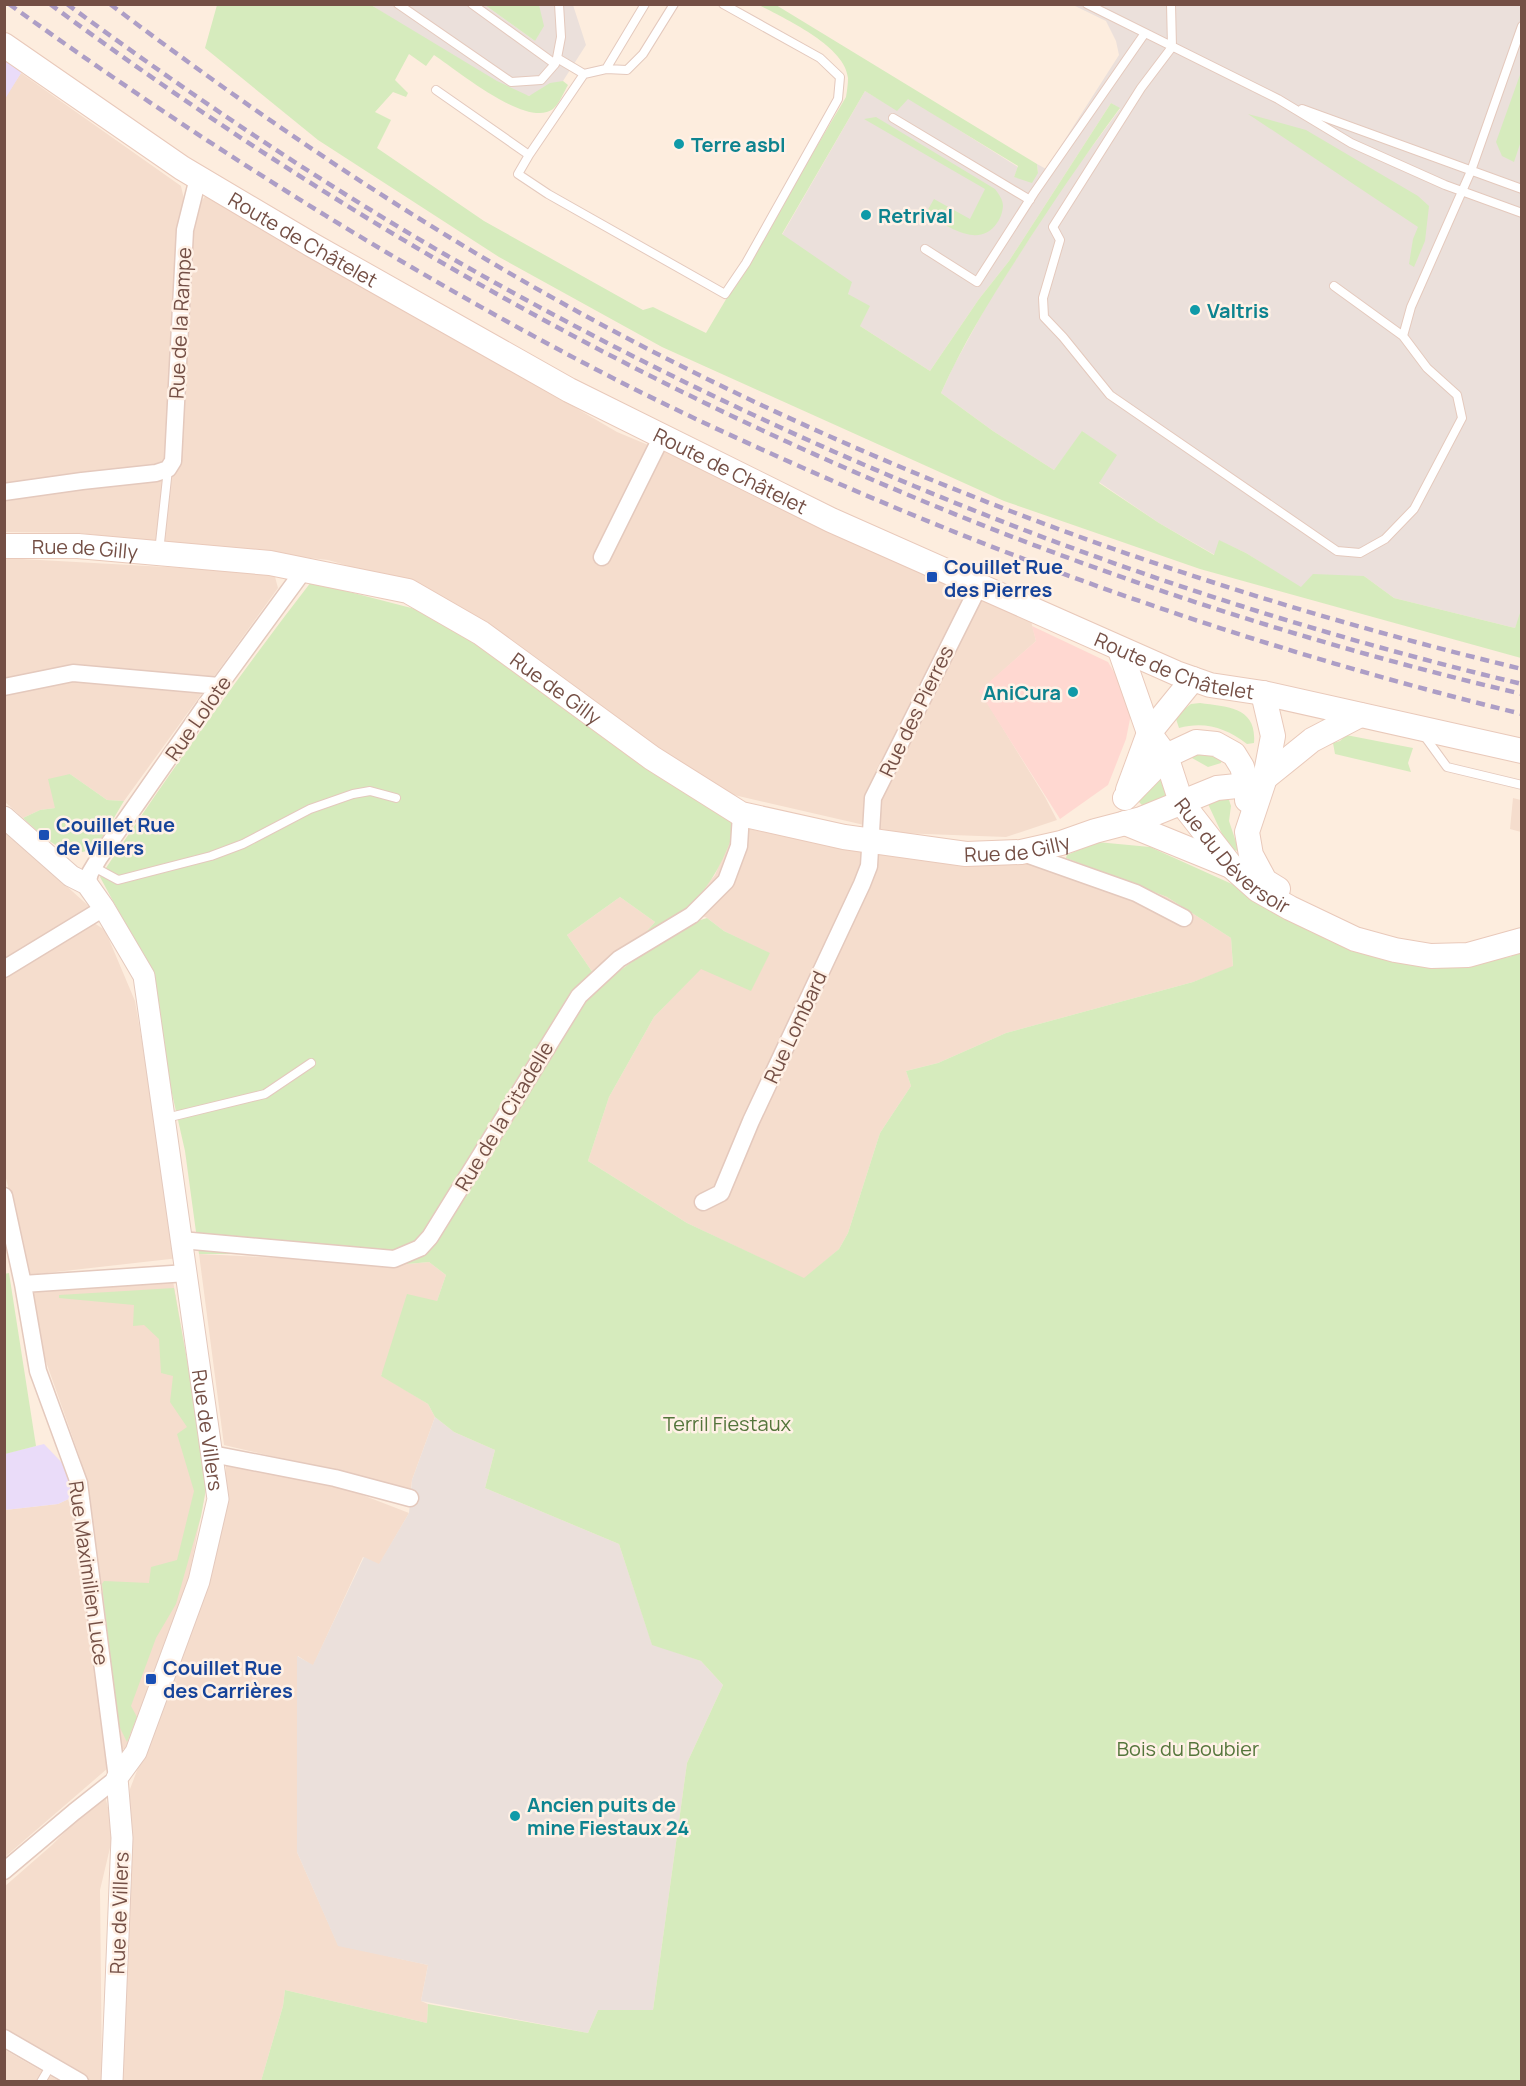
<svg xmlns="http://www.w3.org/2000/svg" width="1526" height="2086" font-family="Manrope,sans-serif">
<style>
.residential{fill:#f5ddcd}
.commercial{fill:#ffd8d1}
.industrial{fill:#ebe0db}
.education{fill:#eadcf9}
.green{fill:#d6ebbd}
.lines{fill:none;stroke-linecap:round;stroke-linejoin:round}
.service-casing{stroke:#e4c9bd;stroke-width:10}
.minor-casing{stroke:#e4c9bd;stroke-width:19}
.tertiary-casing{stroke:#e4c9bd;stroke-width:23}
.secondary-casing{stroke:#e9c9ba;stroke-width:26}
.service{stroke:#fff;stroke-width:8}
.minor{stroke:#fff;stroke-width:16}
.tertiary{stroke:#fff;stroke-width:21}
.secondary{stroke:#fff;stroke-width:24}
.rail{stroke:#ad9ec6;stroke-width:4.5;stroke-dasharray:9 6;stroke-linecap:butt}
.culture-dot{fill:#0f9aa8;stroke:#fff1e6;stroke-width:2}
.transit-dot{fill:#1a4fb4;stroke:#fff1e6;stroke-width:2}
.labels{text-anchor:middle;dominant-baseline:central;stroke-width:5;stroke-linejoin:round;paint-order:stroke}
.culture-label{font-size:20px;font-weight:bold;fill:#0d838f;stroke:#fff1e6;text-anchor:start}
.street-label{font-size:20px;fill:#744f45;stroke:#fff1e6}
.transit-label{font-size:20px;font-weight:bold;fill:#164399;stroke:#fff1e6;text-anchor:start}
.park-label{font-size:20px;fill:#54753b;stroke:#fff1e6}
</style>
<rect width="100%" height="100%" fill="#fdedde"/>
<path class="residential" d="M 21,73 L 181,186 L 188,217 L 208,193 L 617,432 L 665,452 L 895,561 L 1031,621 L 1036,641 L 980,691 L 1045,797 L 1057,820 L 1006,837 L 899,833 L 734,795 L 670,762 L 483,621 L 433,591 L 328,560 L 78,533 L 5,532 L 4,99 Z
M 4,558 L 274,573 L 278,588 L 124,801 L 107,800 L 70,774 L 55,808 L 40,810 L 23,818 L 5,802 Z
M 1513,798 L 1521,800 L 1521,832 L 1510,829 Z
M 736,825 L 754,830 L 880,854 L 980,866 L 1058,857 L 1066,858 L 1167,897 L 1217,929 L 1231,938 L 1233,967 L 1193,982 L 1006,1033 L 938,1063 L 906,1071 L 911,1086 L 880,1133 L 848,1233 L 839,1249 L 804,1279 L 687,1223 L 588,1161 L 609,1097 L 654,1017 L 701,968 L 770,954 L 724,931 L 707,918 L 687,908 L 715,875 Z
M 4,830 L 92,909 L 4,964 Z
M 620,897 L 655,922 L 639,940 L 593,973 L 567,935 Z
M 94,923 L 105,930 L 135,1001 L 179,1258 L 29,1275 L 5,1174 L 4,976 Z
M 199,1254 L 407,1264 L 429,1262 L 446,1275 L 437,1301 L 381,1375 L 428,1404 L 435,1417 L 412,1480 L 411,1489 L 224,1445 Z
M 173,1281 L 208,1478 L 185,1597 L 130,1749 L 120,1749 L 104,1614 L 81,1461 L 44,1356 L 33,1290 Z
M 226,1466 L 304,1477 L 334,1484 L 409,1513 L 379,1565 L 363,1557 L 313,1666 L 298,1656 L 297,1852 L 338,1945 L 428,1965 L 421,2001 L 428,2004 L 427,2023 L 285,1990 L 283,2006 L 261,2081 L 122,2082 L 121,2035 L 130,1789 L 208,1584 L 222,1519 Z
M 73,1497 L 108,1768 L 5,1857 L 5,1510 L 58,1504 Z
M 104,1792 L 114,1831 L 100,1890 L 102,2081 L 87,2081 L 5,2033 L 4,1887 L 52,1845 Z
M 5,2050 L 59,2081 L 5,2081 Z"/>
<path class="commercial" d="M 1032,626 L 1108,662 L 1133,704 L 1126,739 L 1108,785 L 1060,819 L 979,691 L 1036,641 Z"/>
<path class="industrial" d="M 371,5 L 485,5 L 535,41 L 539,5 L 573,5 L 586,45 L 563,81 L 529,96 L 497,86 Z
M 1073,5 L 1521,5 L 1522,610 L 1515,628 L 1394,598 L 1364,576 L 1339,577 L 1301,588 L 1246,553 L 1220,541 L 1215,555 L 1159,523 L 1099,482 L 1083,431 L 1054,470 L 993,431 L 941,393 L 953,367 L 988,303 L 1065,183 L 1120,109 L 1111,103 L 1009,261 L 979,299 L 930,371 L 860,326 L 848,293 L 782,235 L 865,91 L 897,110 L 908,98 L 1018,167 L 1014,177 L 1038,173 L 1037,164 L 1046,169 L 1119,55 L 1116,41 L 1106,21 Z
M 435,1417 L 454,1432 L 495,1450 L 485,1488 L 619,1544 L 652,1644 L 701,1661 L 723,1685 L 687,1763 L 653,2010 L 598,2010 L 588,2033 L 421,2001 L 428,1965 L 338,1946 L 297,1852 L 297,1656 L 313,1665 L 364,1557 L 379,1564 L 409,1513 L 412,1480 Z"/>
<path class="education" d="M 5,51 L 10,55 L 21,73 L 5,99 Z
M 44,1444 L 66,1467 L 73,1497 L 58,1504 L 5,1510 L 4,1454 Z"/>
<path class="green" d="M 217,5 L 371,5 L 497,81 L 529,96 L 550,83 L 563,81 L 568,85 C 564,92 559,104 553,109 C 527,129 457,70 434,55 L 426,66 L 409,54 L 395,80 L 408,93 L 406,97 L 393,92 L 375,112 L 391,120 L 377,148 L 484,221 L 643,310 L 653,307 L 706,333 L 846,97 C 847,91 848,84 848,78 C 845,46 785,19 759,5 L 776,5 L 1037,164 L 1038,173 L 1032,183 L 1014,177 L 1018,166 L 908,99 L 897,111 L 865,91 L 782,234 L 852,282 L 848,294 L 870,306 L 860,326 L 930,371 L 979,299 L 1009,261 L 1111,103 L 1120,108 C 1083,158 1049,208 1016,260 C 988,303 962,346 941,393 L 993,431 L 1054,470 L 1082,431 L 1117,455 L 1099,483 L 1159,523 L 1214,555 L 1219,540 L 1246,553 L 1301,587 L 1313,574 L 1364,576 L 1394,598 L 1515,628 L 1521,610 L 1521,658 L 1200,569 L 1004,501 L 662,347 L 499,257 L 318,140 L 205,48 Z
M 485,5 L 539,5 L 544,26 L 535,41 Z
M 1521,72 L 1521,141 L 1514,162 L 1502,156 L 1496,142 Z
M 1248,114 L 1306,130 L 1418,196 L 1429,206 L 1425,241 L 1414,267 L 1409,264 L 1413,239 L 1418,227 Z
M 876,117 L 995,189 C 999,194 1003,200 1003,206 C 1002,222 989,237 973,235 C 957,234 939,221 926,213 L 934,199 L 970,219 L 985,189 L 864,119 Z
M 311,582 L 419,610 L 493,652 L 736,825 C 726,856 712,886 686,909 C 672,921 654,930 639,940 L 655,922 L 620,897 L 567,935 L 593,973 L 598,990 L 618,972 L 681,926 L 707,918 L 724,931 L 770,953 L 751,991 L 701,969 L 654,1017 L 609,1097 L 588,1161 L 687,1223 L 804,1278 L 839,1249 L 848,1233 L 880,1133 L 911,1086 L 906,1071 L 938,1063 L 1006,1033 L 1193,982 L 1233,966 L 1231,938 L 1167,897 L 1066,858 L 1067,855 L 1097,842 L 1150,847 L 1243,889 L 1433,964 L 1510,957 L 1521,951 L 1521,2081 L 261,2081 L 283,2006 L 285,1990 L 427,2023 L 428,2004 L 588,2033 L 598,2010 L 653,2010 L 687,1763 L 723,1685 L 701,1661 L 652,1645 L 619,1544 L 485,1488 L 495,1450 L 454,1432 L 435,1417 L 428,1404 L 381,1376 L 407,1294 L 437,1301 L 446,1275 L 429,1262 L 407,1264 L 245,1254 L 199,1254 L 185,1151 L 168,1076 L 133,938 L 100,877 C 167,776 237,678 311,582 Z
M 1200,703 C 1228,707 1257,707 1254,743 L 1247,744 C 1226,728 1205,721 1179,728 L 1175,716 L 1191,704 Z
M 1346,735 L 1413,748 L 1408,763 L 1411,772 L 1335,754 L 1333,743 L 1340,741 Z
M 1205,749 L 1222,759 L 1221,763 L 1208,767 L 1192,758 L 1187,752 Z
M 70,774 L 107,800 L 124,801 C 117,812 104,837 96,845 C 71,867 41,834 23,818 L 40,810 L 55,808 L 48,779 Z
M 1159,778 L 1162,781 L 1167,795 L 1143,806 L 1138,801 Z
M 1228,797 L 1231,806 L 1229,821 L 1239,851 L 1233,850 L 1222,834 L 1208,804 Z
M 9,1273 L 36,1446 L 5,1454 L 4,1274 Z
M 174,1288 L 208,1478 L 201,1516 L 176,1604 L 156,1638 L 131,1706 L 137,1717 L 127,1742 L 117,1722 L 102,1584 L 104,1581 L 149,1583 L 151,1567 L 177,1560 L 194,1491 L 177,1434 L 187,1427 L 170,1402 L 173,1376 L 161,1373 L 159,1339 L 144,1325 L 133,1326 L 134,1305 L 59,1298 L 59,1295 Z"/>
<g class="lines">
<g class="service-casing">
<path id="service" d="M 398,4 L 511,82 L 541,80 L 555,64 L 557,58 L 561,37 L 559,4
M 472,4 L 555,64
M 1087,4 L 1278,99 L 1351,143 L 1445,185 L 1522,213
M 1171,4 L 1172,47 L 1141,88 L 1053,227 L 1060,240 L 1043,298 L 1044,317 L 1063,337 L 1110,395 L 1337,551 L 1360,553 L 1385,539 L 1414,509 L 1462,418 L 1457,395 L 1427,368 L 1403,336
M 606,69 L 627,70 L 643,54 L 674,4
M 584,74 L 606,69 L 645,4
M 436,90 L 529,155 L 584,74 L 557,58
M 1302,109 L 1522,189
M 893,118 L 1030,200
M 529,155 L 518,174 L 548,194 L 725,294 L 746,263 L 838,99 L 840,77 L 820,58 L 723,4
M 925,249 L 977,282 L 1034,193 L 1145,33
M 1334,286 L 1403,336 L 1411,307 L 1471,171 L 1522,26
M 159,552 L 168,469
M 1423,734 L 1447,767 L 1522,785
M 94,867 L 118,880 L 211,856 L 243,844 L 310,809 L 353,794 L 370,791 L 396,798
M 166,1118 L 265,1094 L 311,1063
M 41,2082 L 51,2065"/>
</g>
<g class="minor-casing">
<path id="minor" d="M 4,492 L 82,481 L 156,473 L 168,469 L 173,461 L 185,230 L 198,178
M 602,557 L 662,436
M 4,687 L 73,673 L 219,686
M 1023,853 L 1136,893 L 1184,918
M 87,884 L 90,873 L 99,858 L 219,686 L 304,570
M 4,969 L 104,908
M 4,1196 L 23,1284 L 38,1371 L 79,1483 L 117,1778 L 74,1812 L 4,1871
M 703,1202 L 721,1193 L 751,1121 L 862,884 L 869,866 L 873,798 L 979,586
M 181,1240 L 394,1259 L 420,1248 L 430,1237 L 579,996 L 619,959 L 692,915 L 726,881 L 739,846 L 741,814
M 23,1284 L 187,1273
M 212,1454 L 335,1478 L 410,1498
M 4,2038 L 80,2082"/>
</g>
<g class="tertiary-casing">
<g id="tertiary">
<path id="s1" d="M 4,817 L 71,876 L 87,884 L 104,908 L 144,976 L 218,1499 L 199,1581 L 136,1752 L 117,1778 L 122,1838 L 112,2082"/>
</g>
</g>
<g class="secondary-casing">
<g id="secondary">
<path id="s2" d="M 4,45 L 182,168 L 312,245 L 569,390 L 831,520 L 1176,673 L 1210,685 L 1263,693 L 1522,751"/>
<path id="s3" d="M 4,546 L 78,546 L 270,563 L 408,591 L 481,633 L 652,758 L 741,814 L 844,837 L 966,854 L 1021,852 L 1061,843 L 1095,831 L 1141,819 L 1217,788 L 1247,785 L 1265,778 L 1312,740 L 1360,715"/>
<path id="s4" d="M 1120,650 L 1149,733 L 1166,756 L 1181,802 L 1231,866 L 1258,890 L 1290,908 L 1355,939 L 1395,950 L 1431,956 L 1468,955 L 1522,940"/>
<path d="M 1263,693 L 1273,736 L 1265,778 L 1247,832 L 1251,855 L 1265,881 L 1278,889"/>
<path d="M 1128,790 L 1149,733 L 1193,679"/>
<path d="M 1125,798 L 1166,756 L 1196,742 L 1216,744 L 1234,754 L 1242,767 L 1247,785 L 1247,800"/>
<path d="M 1125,823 L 1228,865"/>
</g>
</g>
<use href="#service" class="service"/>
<use href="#minor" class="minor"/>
<use href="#tertiary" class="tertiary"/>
<use href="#secondary" class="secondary"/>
<path class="rail" d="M 9,4 C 199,141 397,266 605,374 C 682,414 762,450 842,485 C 1061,580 1289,657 1522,714
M 50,4 C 492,332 985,568 1522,694
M 67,4 C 189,94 315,179 446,255 C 782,448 1144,594 1522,684
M 110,4 C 220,87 331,165 449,237 C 777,438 1148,579 1522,669"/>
</g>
<g class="culture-dot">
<circle cx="679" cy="144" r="6"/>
<circle cx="866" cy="215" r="6"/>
<circle cx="1195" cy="310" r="6"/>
<circle cx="1073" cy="692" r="6"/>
<circle cx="515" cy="1816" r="6"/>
</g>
<g class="transit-dot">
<rect x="926" y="571" width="12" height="12" rx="3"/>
<rect x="38" y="829" width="12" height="12" rx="3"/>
<rect x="145" y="1673" width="12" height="12" rx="3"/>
</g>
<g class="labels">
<g class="culture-label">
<text x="691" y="144">Terre asbl</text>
<text x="878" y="215">Retrival</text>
<text x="1207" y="310">Valtris</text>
<text x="1061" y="692" text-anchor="end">AniCura</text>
<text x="527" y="1804">Ancien puits de<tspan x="527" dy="23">mine Fiestaux 24</tspan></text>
</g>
<g class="street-label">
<text stroke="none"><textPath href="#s2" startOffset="357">Route de Châtelet</textPath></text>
<text transform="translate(180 323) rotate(-87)">Rue de la Rampe</text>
<text stroke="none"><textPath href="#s2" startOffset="843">Route de Châtelet</textPath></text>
<text stroke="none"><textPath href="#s3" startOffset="81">Rue de Gilly</textPath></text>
<text stroke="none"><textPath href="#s2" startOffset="1329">Route de Châtelet</textPath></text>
<text stroke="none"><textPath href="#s3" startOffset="585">Rue de Gilly</textPath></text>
<text transform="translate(916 711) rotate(-64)">Rue des Pierres</text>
<text transform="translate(198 718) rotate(-55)">Rue Lolote</text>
<text stroke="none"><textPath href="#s3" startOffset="1089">Rue de Gilly</textPath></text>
<text stroke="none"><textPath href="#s4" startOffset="240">Rue du Déversoir</textPath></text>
<text transform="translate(795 1027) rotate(-65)">Rue Lombard</text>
<text transform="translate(504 1116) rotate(-59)">Rue de la Citadelle</text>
<text stroke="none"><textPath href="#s1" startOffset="674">Rue de Villers</textPath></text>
<text transform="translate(89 1573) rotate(82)">Rue Maximilien Luce</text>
<text transform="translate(119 1913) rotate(-88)">Rue de Villers</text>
</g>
<g class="transit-label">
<text x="944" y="566">Couillet Rue<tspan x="944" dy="23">des Pierres</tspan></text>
<text x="56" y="824">Couillet Rue<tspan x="56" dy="23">de Villers</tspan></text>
<text x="163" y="1667">Couillet Rue<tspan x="163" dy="23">des Carrières</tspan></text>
</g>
<g class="park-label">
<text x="727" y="1423">Terril Fiestaux</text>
<text x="1188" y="1748">Bois du Boubier</text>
</g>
</g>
<rect width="1526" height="2086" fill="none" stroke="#744f45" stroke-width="12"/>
</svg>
